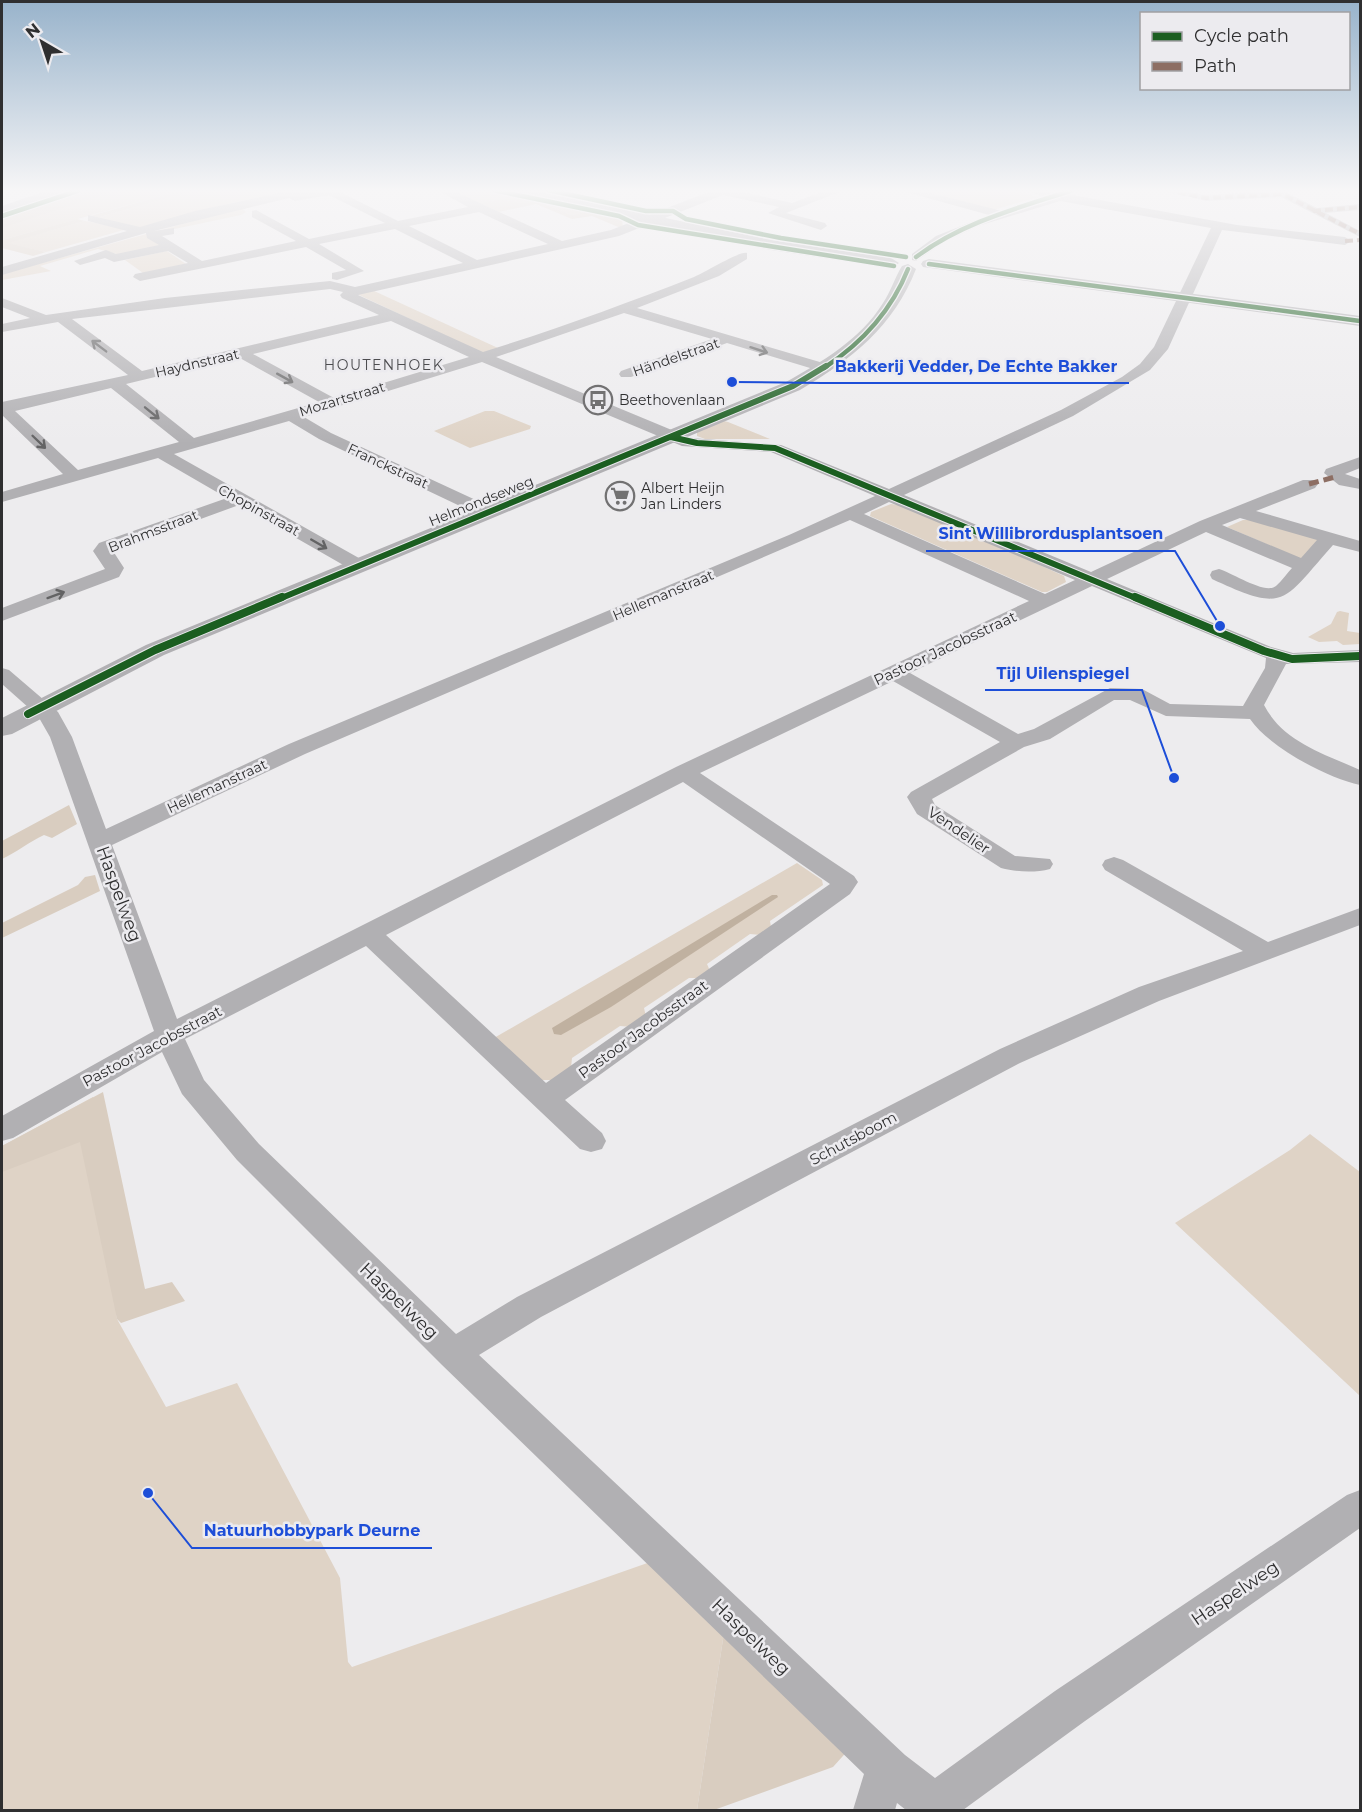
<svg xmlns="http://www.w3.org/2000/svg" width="1362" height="1812" font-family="Montserrat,sans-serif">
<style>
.green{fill:#dfd3c6}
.forest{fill:#d9cdc0}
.water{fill:#c0b1a0}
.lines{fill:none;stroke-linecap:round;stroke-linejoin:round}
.pedestrian{fill:#b1b0b3;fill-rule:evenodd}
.minor{fill:#b1b0b3;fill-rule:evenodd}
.tertiary{fill:#b1b0b3;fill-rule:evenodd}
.primary{fill:#b3b2b7;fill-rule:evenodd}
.quiet-far1{stroke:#8d6e63;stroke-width:4;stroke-dasharray:8 4;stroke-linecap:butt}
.quiet{stroke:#8d6e63;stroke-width:5;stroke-dasharray:10 5;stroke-linecap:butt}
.cycleway-far2-casing{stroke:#ecebef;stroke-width:7}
.cycleway-far1-casing{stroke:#ecebef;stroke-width:8}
.cycleway-casing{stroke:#ecebef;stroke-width:10}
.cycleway-far2{stroke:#1b5e20;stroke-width:4.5}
.cycleway-far1{stroke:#1b5e20;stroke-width:6}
.cycleway{stroke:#1b5e20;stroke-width:8}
.oneway{stroke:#636364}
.labels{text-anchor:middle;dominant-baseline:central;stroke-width:5;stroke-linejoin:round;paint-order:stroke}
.far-street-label{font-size:14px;fill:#2f2f30;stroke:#ecebef}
.far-neighbourhood-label{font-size:14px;letter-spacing:1.5px;fill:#4c4c4f;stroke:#ecebef}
.far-poi-label{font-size:14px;fill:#2f2f30;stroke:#ecebef;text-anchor:start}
.street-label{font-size:15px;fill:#2f2f30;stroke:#ecebef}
.near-street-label{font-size:18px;fill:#2f2f30;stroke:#ecebef}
.leader{fill:none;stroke:#1d4ed8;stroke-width:2}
.callout-dot{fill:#1d4ed8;stroke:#ecebef;stroke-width:2}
.callout-label{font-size:16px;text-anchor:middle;font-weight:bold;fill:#1d4ed8;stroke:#ecebef;stroke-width:5;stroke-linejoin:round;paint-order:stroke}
</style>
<rect width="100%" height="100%" fill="#edecee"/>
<path class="green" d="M 118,190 L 182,190 L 2,240 L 2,228 L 16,221 Z
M 198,190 L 295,190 L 231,203 L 138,228 L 96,218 Z
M 451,190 L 490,190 L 589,211 L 572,215 L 536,201 L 522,203 L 501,199 L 480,203 Z
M 912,190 L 1013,190 L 1038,197 L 993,210 Z
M 251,205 L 243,209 L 246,212 L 241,215 L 146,235 L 161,245 L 120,255 L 98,249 L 40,266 L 51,271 L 2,280 L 2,274 Z
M 85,221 L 127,229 L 46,252 L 6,243 Z
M 167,251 L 186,264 L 143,273 L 125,260 Z
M 372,290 L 498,348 L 482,353 L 357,294 Z
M 485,411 L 494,411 L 531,426 L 530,429 L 470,448 L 434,431 Z
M 724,421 L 728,422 L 770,439 L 705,439 L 697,436 L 697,432 Z
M 891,504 L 907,506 L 1064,576 L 1066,582 L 1047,592 L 1042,592 L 870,516 L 871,512 Z
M 1243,520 L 1251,520 L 1319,539 L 1301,559 L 1227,527 Z
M 1340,611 L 1349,613 L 1347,631 L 1360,633 L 1360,644 L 1343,645 L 1337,641 L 1319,642 L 1308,637 L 1331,624 L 1337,612 Z
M 797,863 L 822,880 L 823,885 L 770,921 L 771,927 L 761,935 L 750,934 L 707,964 L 710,971 L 699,978 L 689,978 L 644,1008 L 646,1017 L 632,1027 L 620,1026 L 572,1058 L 571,1068 L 552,1080 L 542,1080 L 494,1038 Z
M 93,1097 L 117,1319 L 166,1407 L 237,1383 L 340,1578 L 348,1662 L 352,1667 L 656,1560 L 725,1626 L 697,1810 L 2,1810 L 2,1146 Z
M 1310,1134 L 1360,1172 L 1360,1396 L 1175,1223 L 1290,1150 Z"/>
<path class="forest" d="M 84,190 L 118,190 L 2,228 L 2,217 Z
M 182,190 L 198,190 L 96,218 L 90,216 Z
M 501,199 L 522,203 L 536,201 L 572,215 L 589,211 L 622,218 L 623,229 L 592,216 L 572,219 L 536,204 L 499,212 L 480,203 Z
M 77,219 L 85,221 L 8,243 L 46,252 L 33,256 L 2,248 L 2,240 Z
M 69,805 L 77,824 L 52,838 L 44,835 C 29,842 17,852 2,859 L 2,841 Z
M 95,875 L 100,891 L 2,938 L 2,923 L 78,885 L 85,877 Z
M 103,1092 L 145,1289 L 172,1282 L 185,1301 L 121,1323 L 117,1319 L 80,1142 L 2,1172 L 2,1146 Z
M 725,1626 L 851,1747 L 833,1767 L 714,1810 L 697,1810 Z"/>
<path class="water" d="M 772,895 L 777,895 L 778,897 L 611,1007 L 561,1035 L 554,1034 L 552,1028 Z"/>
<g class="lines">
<path class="pedestrian" d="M 1162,190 L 1180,190 L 1206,195 L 1282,190 L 1317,208 L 1360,204 L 1360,210 L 1326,213 L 1360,231 L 1360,237 L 1281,197 L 1206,201 Z"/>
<path class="minor" d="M 293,190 L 344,190 L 342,193 L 398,221 L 468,207 L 437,190 L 452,190 L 562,241 L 611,230 L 713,190 L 734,190 L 792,203 L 827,190 L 844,190 L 786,213 L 825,223 L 827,226 L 821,230 L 768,213 L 779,207 L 723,195 L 619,236 L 358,295 L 483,352 C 554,330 625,304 694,277 C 706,272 739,251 747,253 L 747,259 L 719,276 L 637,308 L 830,365 L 832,368 L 830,371 L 820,371 L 727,343 L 631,377 L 621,377 L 619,374 L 621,371 L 712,339 L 624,313 L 496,357 L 691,438 L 781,445 L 889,489 L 1061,410 L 1122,377 L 1140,364 L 1154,347 L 1211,228 L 1060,201 L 978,226 L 944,242 L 916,261 L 912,260 L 912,254 L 936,236 L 989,215 L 899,190 L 919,190 L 1002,211 L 1046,198 L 1026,190 L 1045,190 L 1237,225 L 1345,237 L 1351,241 L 1345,245 L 1222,230 L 1168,349 L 1150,370 L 1073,416 L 904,495 L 1091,572 L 1200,521 L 1303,480 L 1315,480 L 1318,484 L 1315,488 L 1256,511 L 1360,541 L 1360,552 L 1333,545 C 1282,602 1287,614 1212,579 L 1210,575 L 1212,571 L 1219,569 C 1233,573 1265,595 1276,586 C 1282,581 1287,573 1292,568 L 1206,532 L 1107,579 L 1271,647 L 1293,653 L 1360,650 L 1360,662 L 1286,664 L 1264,705 C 1283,742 1325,754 1360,770 L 1360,785 C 1327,778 1269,747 1250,719 L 1166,716 L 1130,700 L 1114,700 L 1050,739 L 1024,747 L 932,799 L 935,805 L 1015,856 L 1050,859 L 1053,864 L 1050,869 C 1035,873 1016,872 1001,868 L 917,814 L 907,797 L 911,792 L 1000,742 L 893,681 L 700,773 L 854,876 L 858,882 L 850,894 L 565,1100 L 602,1133 L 606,1141 L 602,1149 L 591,1152 L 580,1149 L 366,946 L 185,1039 L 204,1080 L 259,1144 L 456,1334 L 517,1297 L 1000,1049 L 1139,987 L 1243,951 L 1105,870 L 1102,865 L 1105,860 L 1114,857 L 1123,860 L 1268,942 L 1360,908 L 1360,925 L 1159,1001 L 1020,1063 L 541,1317 L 479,1355 L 905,1755 L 935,1778 L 1055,1691 L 1347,1495 L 1360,1490 L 1360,1528 L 1085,1721 L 963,1810 L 906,1810 L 897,1803 L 895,1810 L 853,1810 L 864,1774 L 441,1364 L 237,1160 L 182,1094 L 162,1052 L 13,1138 L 2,1141 L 2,1116 L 154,1031 L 50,737 L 38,716 L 2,684 L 2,668 L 9,670 L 58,712 L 72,737 L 106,829 L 289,744 L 789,535 L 875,496 L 771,452 L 682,446 L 482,362 L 304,417 L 331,433 L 493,508 L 496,512 L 493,516 L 481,516 L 319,439 L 289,421 L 174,454 L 366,562 L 368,566 L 366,570 L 352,570 L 239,505 L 113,551 L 124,568 L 119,577 L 2,621 L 2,608 L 105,569 L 93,551 L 99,543 L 227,498 L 158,458 L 2,502 L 2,492 L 63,474 L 2,415 L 2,402 L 128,375 L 58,322 L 2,332 L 2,324 L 30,318 L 2,307 L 2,298 L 46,315 L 165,298 L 330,281 L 355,287 L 463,263 L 395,229 L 319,244 L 364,271 L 337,280 L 332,279 L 332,273 L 346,270 L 306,247 L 140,281 L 133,277 L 135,274 L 188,263 L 168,251 L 114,262 L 105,258 L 80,265 L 74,261 L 106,250 L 116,254 L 159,245 L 147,238 L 146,233 L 2,275 L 2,267 L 127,231 L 88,221 L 88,215 L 140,227 L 195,211 ZM 329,195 L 385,223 L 309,239 L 256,210 L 252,211 L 252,217 L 296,241 L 202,261 L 162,236 L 174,234 L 174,228 L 154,231 L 289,198 L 295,201 ZM 479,212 L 548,244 L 477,260 L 409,226 ZM 330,289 L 343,292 L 340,295 L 342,298 L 379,315 L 142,371 L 72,319 ZM 391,321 L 469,357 L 334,398 L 253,354 ZM 238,357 L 319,402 L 194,438 L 126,384 ZM 111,388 L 179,442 L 78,470 L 15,411 ZM 889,502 L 1075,580 L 1045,594 L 864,514 ZM 1240,518 L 1317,540 L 1301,558 L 1222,525 ZM 850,520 L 1029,601 L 676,767 L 177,1019 L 112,845 L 305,754 ZM 1092,586 L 1266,658 L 1265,668 L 1243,706 L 1170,704 L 1142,689 L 1110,688 L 1034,729 L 1018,734 L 910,673 ZM 683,782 L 830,884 L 546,1083 L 386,935 Z
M 1360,457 L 1360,468 L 1345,474 L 1360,479 L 1360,489 L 1339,485 L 1324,473 L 1326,469 Z"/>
<path class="tertiary" d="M 503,190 L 531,190 L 771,240 L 891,258 L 899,263 L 891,268 L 771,250 L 510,194 Z
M 929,259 L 1360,316 L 1360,326 L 923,267 L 921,264 L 923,261 Z
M 908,264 L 916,269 C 894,326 851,360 800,390 L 164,655 L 12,734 L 2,736 L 2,718 L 146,645 L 786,382 C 822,362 861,339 883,303 C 891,291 895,277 902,266 Z"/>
<path class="primary" d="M 49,190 L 71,190 L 2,215 L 2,206 Z"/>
<path class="quiet-far1" d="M 1166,190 L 1206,198 L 1281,194
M 1275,190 L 1360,234
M 1313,211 L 1360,207
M 1345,241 L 1360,240"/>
<path class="quiet" d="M 1309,484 L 1335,477"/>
<g class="cycleway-far2-casing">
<path id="cycleway-far2" d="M 493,190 L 619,216 L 638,225 L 894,266
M 548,190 L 646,211 L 673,211 L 686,219 L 781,238 L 906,257
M 2,216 L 80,190
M 916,257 C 963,222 1018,208 1073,190
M 929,264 L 1360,321
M 824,368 C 862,343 891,312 908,269"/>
</g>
<g class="cycleway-far1-casing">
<path id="cycleway-far1" d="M 671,437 L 697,443 L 775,448 L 1138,599
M 279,599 L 793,386 L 826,366"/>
</g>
<g class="cycleway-casing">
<path id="cycleway" d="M 1135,597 L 1264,651 L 1292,659 L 1360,656
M 28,714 L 155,650 L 282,597"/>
</g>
<use href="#cycleway-far2" class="cycleway-far2"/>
<use href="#cycleway-far1" class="cycleway-far1"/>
<use href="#cycleway" class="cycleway"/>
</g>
<defs><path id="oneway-shaft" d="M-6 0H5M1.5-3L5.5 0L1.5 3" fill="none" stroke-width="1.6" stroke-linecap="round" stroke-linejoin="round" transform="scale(1.5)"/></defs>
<g class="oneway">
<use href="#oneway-shaft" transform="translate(99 346) rotate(-143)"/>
<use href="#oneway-shaft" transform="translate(759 350) rotate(18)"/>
<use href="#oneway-shaft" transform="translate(285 378) rotate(29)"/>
<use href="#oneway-shaft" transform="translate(152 413) rotate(39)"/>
<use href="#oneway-shaft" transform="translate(39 442) rotate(44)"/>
<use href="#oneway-shaft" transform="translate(319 544) rotate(30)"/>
<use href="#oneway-shaft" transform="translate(56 595) rotate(-20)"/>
</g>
<linearGradient id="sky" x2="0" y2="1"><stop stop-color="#98b3cb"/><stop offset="0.43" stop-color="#f7f6f7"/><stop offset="1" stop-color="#f7f6f7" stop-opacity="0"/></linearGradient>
<rect width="1362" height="444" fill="url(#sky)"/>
<defs>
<g id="bus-ring" transform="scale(1.5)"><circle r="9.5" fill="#ecebef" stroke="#727172" stroke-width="1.5"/><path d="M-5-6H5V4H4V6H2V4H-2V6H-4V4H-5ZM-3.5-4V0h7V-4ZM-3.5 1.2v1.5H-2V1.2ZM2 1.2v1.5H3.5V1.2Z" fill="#727172"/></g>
<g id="supermarket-ring" transform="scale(1.5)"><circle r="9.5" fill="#ecebef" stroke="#727172" stroke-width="1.5"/><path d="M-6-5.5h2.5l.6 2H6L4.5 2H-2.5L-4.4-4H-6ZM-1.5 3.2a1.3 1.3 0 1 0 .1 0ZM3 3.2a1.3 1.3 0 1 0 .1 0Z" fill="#727172"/></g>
</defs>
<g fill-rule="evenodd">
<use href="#bus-ring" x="598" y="400"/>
<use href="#supermarket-ring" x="620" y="496"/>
</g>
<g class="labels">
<g class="far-street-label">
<text transform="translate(676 357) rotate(-19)">Händelstraat</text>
<text transform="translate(197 363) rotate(-13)">Haydnstraat</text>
<text transform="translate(342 399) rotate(-17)">Mozartstraat</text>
<text transform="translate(388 466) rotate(25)">Franckstraat</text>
<text transform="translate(481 501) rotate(-22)">Helmondseweg</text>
<text transform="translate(259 510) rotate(29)">Chopinstraat</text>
<text transform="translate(153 531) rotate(-21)">Brahmsstraat</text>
<text transform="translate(663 595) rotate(-23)">Hellemanstraat</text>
<text transform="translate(217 786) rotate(-25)">Hellemanstraat</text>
</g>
<g class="far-neighbourhood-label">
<text x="384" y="365">HOUTENHOEK</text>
</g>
<g class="far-poi-label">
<text x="619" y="400">Beethovenlaan</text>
<text x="641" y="488">Albert Heijn<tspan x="641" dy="16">Jan Linders</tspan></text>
</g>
<g class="street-label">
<text transform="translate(945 648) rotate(-25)">Pastoor Jacobsstraat</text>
<text transform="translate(959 830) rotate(34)">Vendelier</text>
<text transform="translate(643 1029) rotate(-36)">Pastoor Jacobsstraat</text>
<text transform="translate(152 1046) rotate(-28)">Pastoor Jacobsstraat</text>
<text transform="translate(853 1138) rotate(-28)">Schutsboom</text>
</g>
<g class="near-street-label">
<text transform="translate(119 894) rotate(70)">Haspelweg</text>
<text transform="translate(399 1301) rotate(44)">Haspelweg</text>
<text transform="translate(1235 1593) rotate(-34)">Haspelweg</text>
<text transform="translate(751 1637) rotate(44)">Haspelweg</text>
</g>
</g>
<path class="leader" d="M732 382L822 383H1129M1220 626L1175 551H926M1174 778L1142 690H985M148 1493L192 1548H432"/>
<g class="callout-dot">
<circle cx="732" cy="382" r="6"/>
<circle cx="1220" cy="626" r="6"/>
<circle cx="1174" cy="778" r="6"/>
<circle cx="148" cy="1493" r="6"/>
</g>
<g class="callout-label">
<text x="976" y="372">Bakkerij Vedder, De Echte Bakker</text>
<text x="1051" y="539">Sint Willibrordusplantsoen</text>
<text x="1063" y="679">Tijl Uilenspiegel</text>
<text x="312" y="1536">Natuurhobbypark Deurne</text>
</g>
<rect width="1362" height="1812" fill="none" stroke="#2f2f30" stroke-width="6"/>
<rect x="1140" y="12" width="210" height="78" fill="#ecebef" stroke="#a0a0a3" stroke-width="1.5"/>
<rect x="1152" y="32" width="30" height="9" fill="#1b5e20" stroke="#a0a0a3" stroke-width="1.5"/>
<text x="1194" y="42" font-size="18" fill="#2f2f30">Cycle path</text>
<rect x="1152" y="62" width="30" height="9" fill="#8d6e63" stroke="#a0a0a3" stroke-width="1.5"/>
<text x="1194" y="72" font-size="18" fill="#2f2f30">Path</text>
<g transform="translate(42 42) rotate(321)" stroke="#ecebef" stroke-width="4.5" paint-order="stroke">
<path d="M0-4.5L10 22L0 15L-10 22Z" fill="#2f2f30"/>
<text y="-9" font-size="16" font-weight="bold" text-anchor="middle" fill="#2f2f30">N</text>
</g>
</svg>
